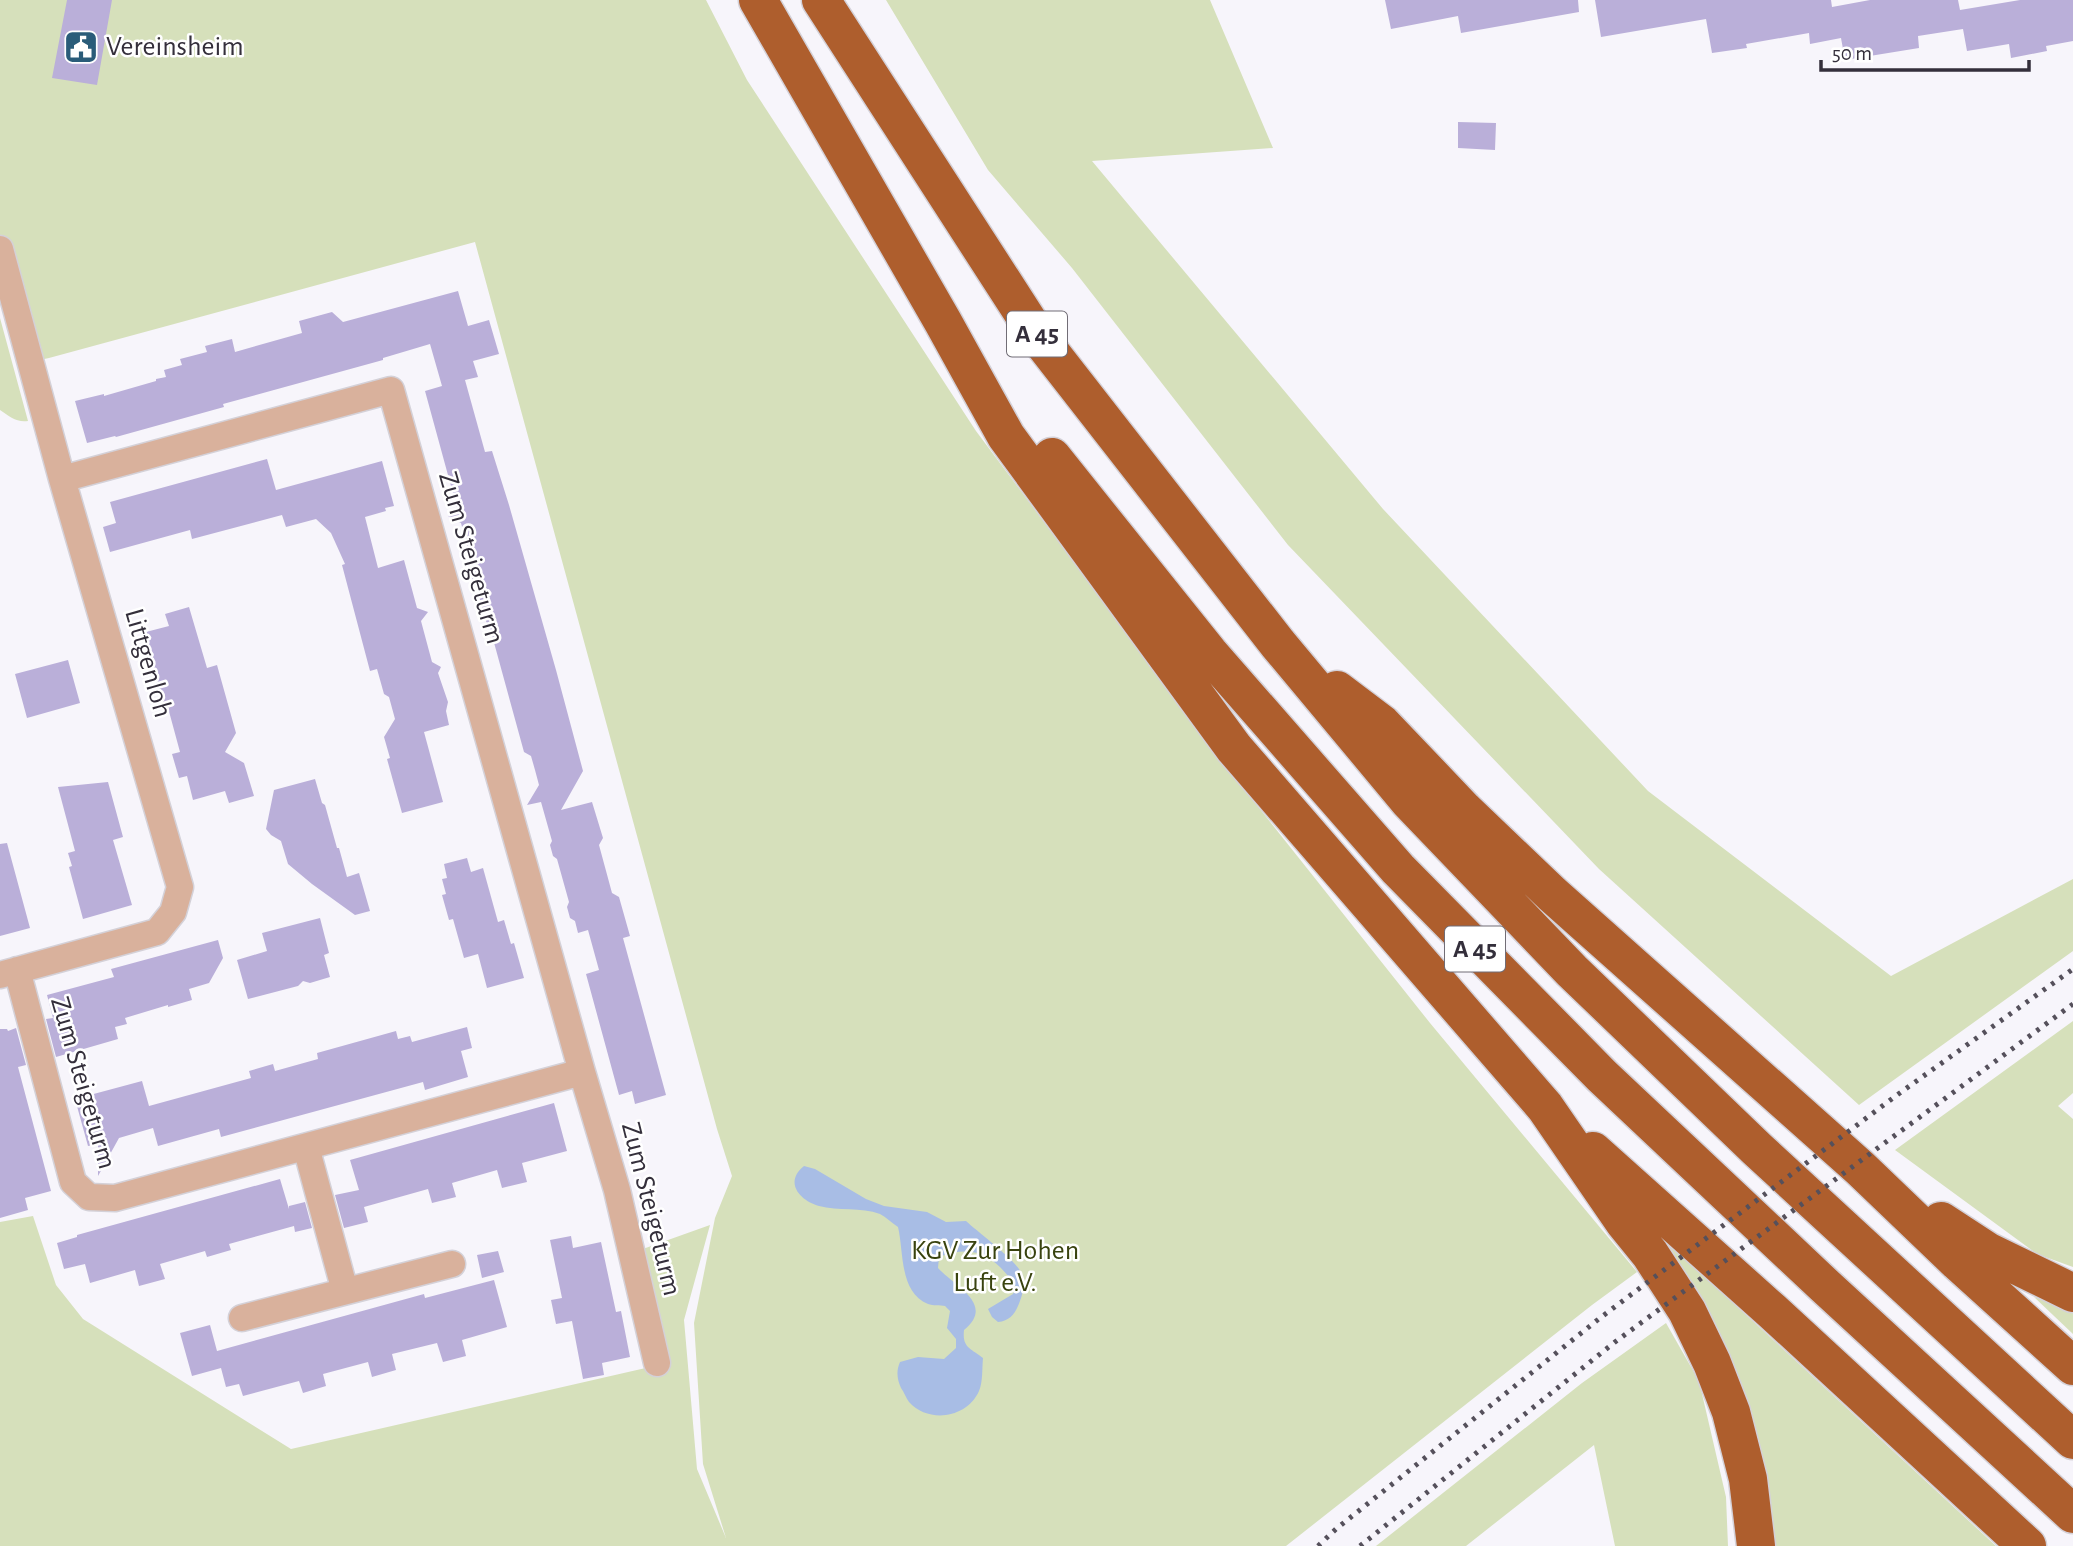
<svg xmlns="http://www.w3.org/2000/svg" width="2073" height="1546" font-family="'Alegreya Sans',sans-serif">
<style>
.green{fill:#d6e0bb}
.water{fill:#a8bde5}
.building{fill:#baafd9}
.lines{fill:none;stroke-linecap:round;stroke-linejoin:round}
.minor-casing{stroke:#d4d1d8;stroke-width:29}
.motorway-casing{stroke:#d4d1d8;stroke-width:41}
.minor{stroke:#d9b19c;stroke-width:26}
.motorway{stroke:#ae5e2d;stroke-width:38}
.rail{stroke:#55505b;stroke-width:5;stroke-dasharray:3.5 7;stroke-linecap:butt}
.labels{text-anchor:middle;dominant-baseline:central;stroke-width:5;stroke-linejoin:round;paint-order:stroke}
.shield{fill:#fff;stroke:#716d76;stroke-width:2}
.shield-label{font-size:26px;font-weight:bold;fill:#342f3b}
.poi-label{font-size:28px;fill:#342f3b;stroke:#fff;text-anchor:start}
.street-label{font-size:28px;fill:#342f3b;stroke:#fff}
.park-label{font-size:28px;fill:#39430f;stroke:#fff}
</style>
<rect width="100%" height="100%" fill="#f7f5fb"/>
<path class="green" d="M 0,0 L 706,0 L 747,80 L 976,431 L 1232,774 L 1430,1023 L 1637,1272 L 1592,1305 L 1286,1546 L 0,1546 L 0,1222 L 33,1216 L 56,1285 L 83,1319 L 291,1449 L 650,1367 L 626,1255 L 710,1225 L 684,1320 L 697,1469 L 726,1538 L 703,1464 L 694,1323 L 715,1218 L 732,1176 L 717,1129 L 475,242 L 49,358 L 30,362 L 0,249 Z
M 886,0 L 1210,0 L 1273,148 L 1092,161 L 1383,509 L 1648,791 L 1891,976 L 2073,879 L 2073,951 L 1859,1105 L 1599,869 L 1288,545 L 1072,268 L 988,170 Z
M 0,318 L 28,421 C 17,423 9,416 0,410 Z
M 2073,1021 L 2073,1093 L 2058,1106 L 2073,1119 L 2073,1267 L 2037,1254 L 1895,1150 Z
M 1652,1228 L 1996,1546 L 1769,1546 Z
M 2034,1297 L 2073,1310 L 2073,1334 Z
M 1666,1323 L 1699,1381 L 1726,1497 L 1728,1546 L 1615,1546 L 1594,1445 L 1466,1546 L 1376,1546 L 1582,1383 Z"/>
<path class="water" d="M 804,1166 L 815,1169 L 866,1199 L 884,1206 L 927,1212 L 946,1222 L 966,1221 C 979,1233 1016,1260 1022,1274 C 1026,1283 1022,1297 1018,1306 C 1014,1315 1009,1321 998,1322 L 992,1317 L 988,1309 L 1013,1294 L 1016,1287 C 996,1257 975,1243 939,1257 L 938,1268 C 954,1286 996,1304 964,1330 C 962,1348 971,1348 983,1358 C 982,1368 983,1382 979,1391 C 967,1418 929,1424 909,1402 C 906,1398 904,1392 901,1388 C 897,1379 896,1371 900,1362 L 918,1357 L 944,1359 L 956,1348 L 956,1339 L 947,1328 L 950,1311 L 945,1306 C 940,1305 933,1306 928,1304 C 899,1292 904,1252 898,1227 C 892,1223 886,1217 880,1214 C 861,1207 838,1211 819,1206 C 799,1200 784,1182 804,1166 Z"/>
<path class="building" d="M 67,0 L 112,0 L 97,85 L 52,78 Z
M 1385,0 L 1578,0 L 1579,12 L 1461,33 L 1458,16 L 1391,29 Z
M 1595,0 L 1831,0 L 1832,7 L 1870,0 L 1958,0 L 1960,10 L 2020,0 L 2073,0 L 2073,41 L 2046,46 L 2047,51 L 2011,58 L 2009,44 L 1967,51 L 1963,29 L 1918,36 L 1919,48 L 1845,60 L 1841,38 L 1810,44 L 1809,33 L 1746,44 L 1747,48 L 1712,53 L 1706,19 L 1601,37 Z
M 1458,122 L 1496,123 L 1495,150 L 1458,148 Z
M 458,291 L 468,326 L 489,320 L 499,354 L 473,361 L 478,377 L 465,380 L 485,452 L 492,451 L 509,505 L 556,670 L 583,771 L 561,810 L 592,802 L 603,838 L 599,845 L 612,893 L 619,897 L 630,936 L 623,938 L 666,1095 L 635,1104 L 632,1091 L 619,1095 L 586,974 L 599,970 L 588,930 L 578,933 L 575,921 L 570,918 L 567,907 L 569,902 L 557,859 L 553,856 L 550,845 L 552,841 L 541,802 L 527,805 L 539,785 L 535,770 L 531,756 L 524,752 L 490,628 L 488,628 L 479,596 L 477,597 L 468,565 L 472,564 L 461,523 L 448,516 L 457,508 L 425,391 L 442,386 L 430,344 L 383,358 L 383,360 L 223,404 L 224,407 L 116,437 L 115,436 L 87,443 L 75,401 L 104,394 L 104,396 L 156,381 L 156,379 L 166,377 L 164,370 L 182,365 L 180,359 L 207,352 L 205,346 L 232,339 L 235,352 L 302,333 L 299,321 L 332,312 L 343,322 Z
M 267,459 L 276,490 L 382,461 L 394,506 L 385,508 L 386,511 L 365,517 L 378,568 L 404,560 L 417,608 L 428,612 L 421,621 L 432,662 L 441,667 L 438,673 L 448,702 L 446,711 L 449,725 L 424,732 L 443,802 L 402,813 L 387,759 L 390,758 L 384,737 L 395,719 L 389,697 L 384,694 L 377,669 L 370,671 L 342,565 L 345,564 L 331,533 L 316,519 L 286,527 L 282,515 L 192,539 L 190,530 L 110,552 L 103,527 L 116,523 L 110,502 Z
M 189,607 L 207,668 L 217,665 L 236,733 L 225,752 L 244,763 L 254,796 L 229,803 L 225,791 L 193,800 L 187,776 L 179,778 L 172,754 L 180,752 L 167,704 L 162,705 L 142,633 L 169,626 L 165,614 Z
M 68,660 L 80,703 L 27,718 L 15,674 Z
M 315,779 L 322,803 L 325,805 L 337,848 L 339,848 L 347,877 L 359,873 L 370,911 L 355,915 L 312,884 L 288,864 L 281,841 L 271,835 L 266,829 L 274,790 Z
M 108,782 L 123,837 L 113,840 L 132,905 L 83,919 L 69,867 L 72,866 L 68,853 L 75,851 L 58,787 Z
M 7,843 L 30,928 L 0,936 L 0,844 Z
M 467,858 L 471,872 L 483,868 L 498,922 L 504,920 L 511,944 L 514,943 L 524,978 L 487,988 L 478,954 L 464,958 L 453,919 L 449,920 L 442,895 L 446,894 L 442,879 L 447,878 L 444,864 Z
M 320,918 L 329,953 L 324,955 L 330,977 L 310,983 L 303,981 L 298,986 L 248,999 L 237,960 L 267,951 L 262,933 Z
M 218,940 L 223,958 L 209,983 L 189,989 L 192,1000 L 168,1007 L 168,1005 L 125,1018 L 127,1024 L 115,1027 L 118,1039 L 56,1057 L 46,1019 L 53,1018 L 47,995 L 114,977 L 111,969 Z
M 467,1027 L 472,1048 L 461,1051 L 468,1077 L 425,1090 L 423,1082 L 221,1137 L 219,1129 L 158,1146 L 153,1128 L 119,1138 L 98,1176 L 98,1144 L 88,1146 L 75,1099 L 142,1081 L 149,1106 L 251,1078 L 249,1071 L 273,1064 L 275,1071 L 318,1059 L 317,1053 L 396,1031 L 398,1039 L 410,1036 L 412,1042 Z
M 16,1028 L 26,1065 L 18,1067 L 51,1191 L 25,1198 L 28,1210 L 0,1218 L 0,1029 L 7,1029 L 8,1031 Z
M 554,1103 L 567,1151 L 522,1163 L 527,1182 L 502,1188 L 497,1170 L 452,1183 L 456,1197 L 432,1203 L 428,1189 L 364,1207 L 368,1222 L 344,1228 L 335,1195 L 359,1190 L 350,1160 Z
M 280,1179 L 289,1209 L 289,1206 L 305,1202 L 312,1228 L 295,1232 L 294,1226 L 229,1244 L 231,1250 L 207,1257 L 205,1251 L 160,1264 L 165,1279 L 139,1286 L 135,1270 L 90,1283 L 85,1264 L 64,1269 L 57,1243 L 77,1237 L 77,1235 Z
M 571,1236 L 573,1248 L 601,1242 L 616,1312 L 621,1311 L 630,1357 L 602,1363 L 604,1375 L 583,1379 L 572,1321 L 556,1324 L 551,1300 L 562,1298 L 550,1240 Z
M 498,1251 L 504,1272 L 482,1278 L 477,1255 Z
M 494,1280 L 507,1327 L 462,1340 L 466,1356 L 443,1362 L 437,1343 L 392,1354 L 396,1370 L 372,1377 L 368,1362 L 323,1374 L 326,1386 L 303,1393 L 299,1381 L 243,1396 L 239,1384 L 226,1387 L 221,1368 L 192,1376 L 180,1333 L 210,1325 L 217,1351 L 424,1294 L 425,1298 Z"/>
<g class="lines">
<g class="minor-casing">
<path id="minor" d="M 0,249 L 62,479 L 180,887 L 173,912 L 157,932 L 0,975
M 62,479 L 391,390 L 582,1072 L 617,1190 L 657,1363
M 17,970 L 73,1182 L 89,1197 L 115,1198 L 582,1072
M 306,1147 L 345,1291
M 242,1318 L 452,1264"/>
</g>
<g class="motorway-casing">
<path id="motorway" d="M 758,0 L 943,322 L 1006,436 L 1234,748 L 1545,1107 L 1624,1222 L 1650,1254 L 1687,1311 L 1712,1363 L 1731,1412 L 1748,1479 L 1756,1546
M 821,0 L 1037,335 L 1278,644 L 1409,801 L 1572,971 L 1757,1149 L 2073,1440
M 1052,457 L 1209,653 L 1398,869 L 1602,1076 L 1824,1285 L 2073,1514
M 1337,690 L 1382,724 L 1464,810 L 1552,894 L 1860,1168 L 1958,1262 L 2073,1366
M 1593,1151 L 1772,1311 L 2027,1546
M 1941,1221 L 1987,1251 L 2073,1293"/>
</g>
<use href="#minor" class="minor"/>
<use href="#motorway" class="motorway"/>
<path class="rail" d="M 1318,1546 L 1336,1529 L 1600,1318 L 1897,1095 L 2073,969
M 1360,1546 L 1615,1342 L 2073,1004"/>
</g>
<defs>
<g id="civic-square" transform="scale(1.75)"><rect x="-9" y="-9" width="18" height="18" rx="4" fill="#2a5c79" stroke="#fff"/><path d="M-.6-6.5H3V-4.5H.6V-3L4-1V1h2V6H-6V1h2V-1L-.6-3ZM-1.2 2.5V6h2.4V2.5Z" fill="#fff"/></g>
</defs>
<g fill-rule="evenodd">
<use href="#civic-square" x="81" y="47"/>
</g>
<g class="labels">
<g class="shield">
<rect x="1007" y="311.5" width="60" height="45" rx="5"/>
<rect x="1445" y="926.5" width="60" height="45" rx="5"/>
</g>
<g class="shield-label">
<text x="1037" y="334">A 45</text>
<text x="1475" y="949">A 45</text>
</g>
<g class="poi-label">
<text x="106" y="47">Vereinsheim</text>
</g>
<g class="street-label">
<text transform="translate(471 558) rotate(74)">Zum Steigeturm</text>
<text transform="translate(148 663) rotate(74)">Littgenloh</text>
<text transform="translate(83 1083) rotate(74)">Zum Steigeturm</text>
<text transform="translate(651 1209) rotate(76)">Zum Steigeturm</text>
</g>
<g class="park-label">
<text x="995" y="1251">KGV Zur Hohen<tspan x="995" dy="32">Luft e.V.</tspan></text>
</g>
</g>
<path d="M1821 60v10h208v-10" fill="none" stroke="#342f3b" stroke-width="3.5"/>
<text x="1832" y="60" font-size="21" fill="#342f3b" stroke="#ffffff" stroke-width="5" paint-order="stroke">50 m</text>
</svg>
